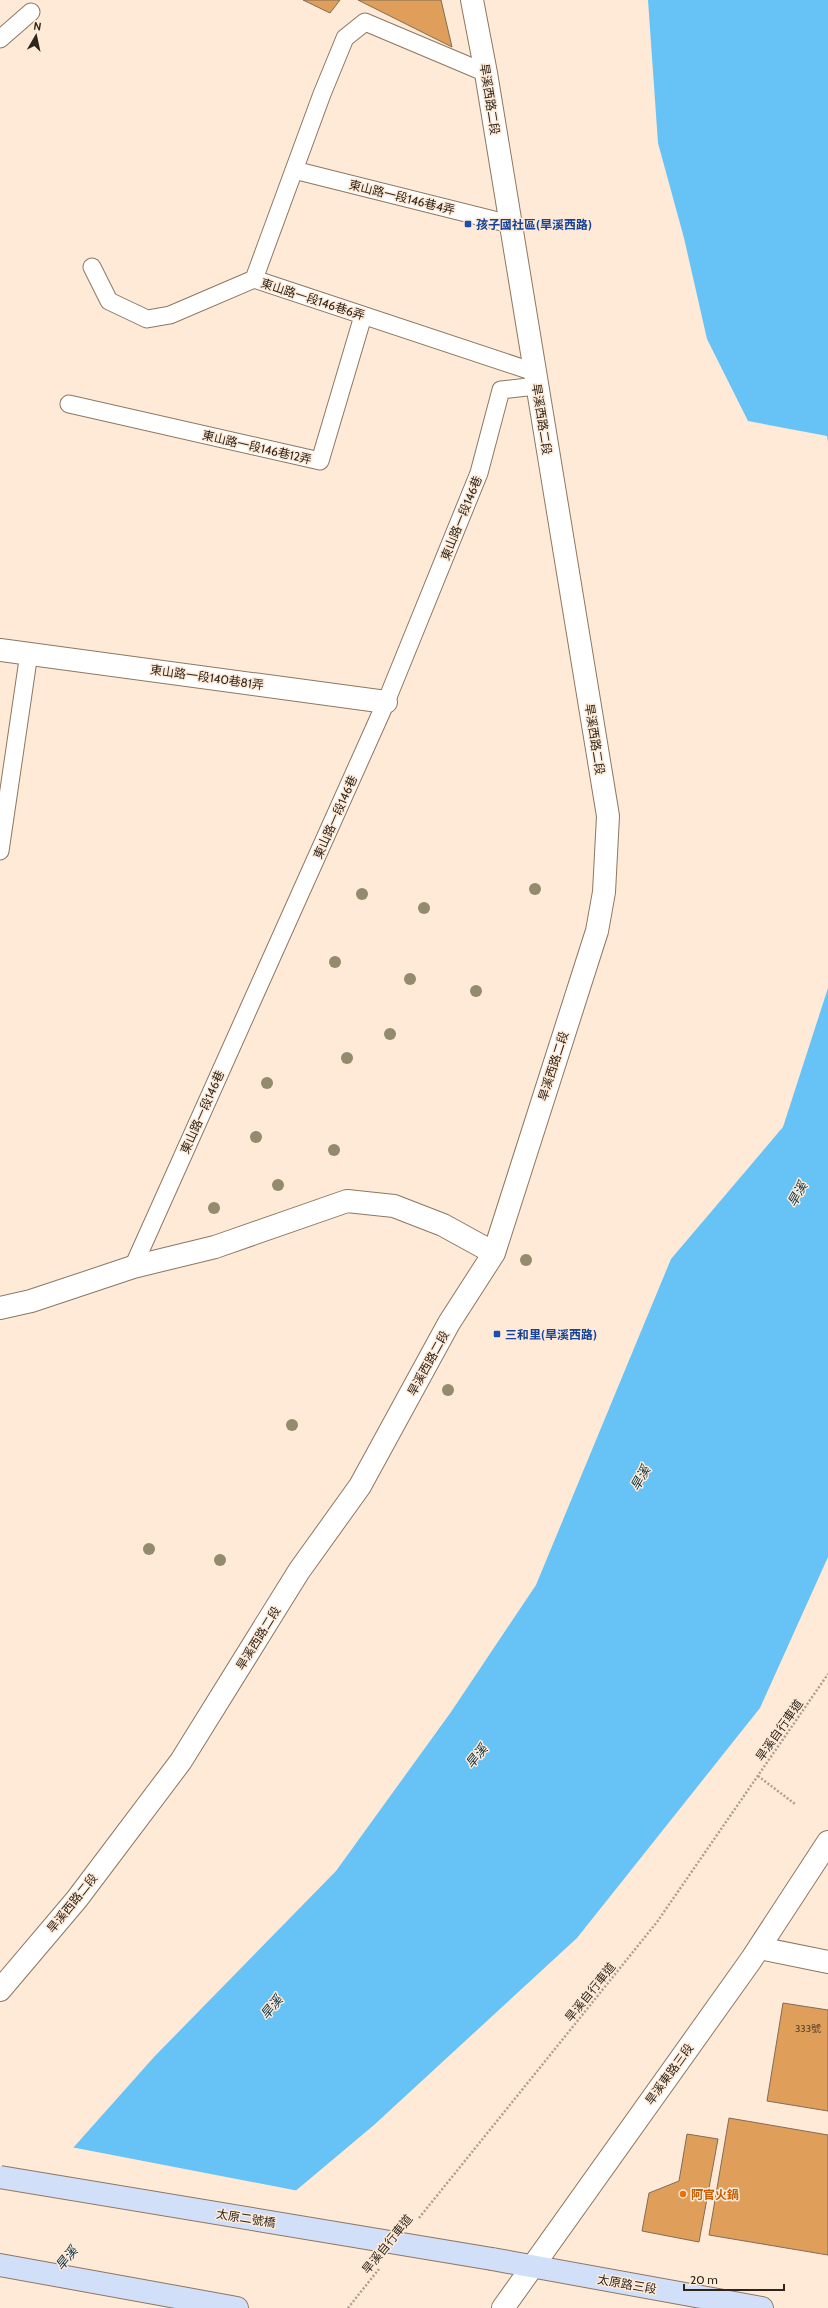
<svg xmlns="http://www.w3.org/2000/svg" width="828" height="2308" font-family="Cabin,'Noto Sans TC',sans-serif">
<style>
.water{fill:#67c2f6}
.pier{fill:#feead7}
.building{fill:#df9f5a;stroke:#816c57}
.lines{fill:none;stroke-linecap:round;stroke-linejoin:round}
.service-casing{stroke:#8d7762;stroke-width:19}
.minor-casing{stroke:#8d7762;stroke-width:24}
.secondary-casing{stroke:#8d7762;stroke-width:24}
.path{stroke:#ae9e8f;stroke-width:2.5;stroke-dasharray:2 2;stroke-linecap:butt}
.service{stroke:#fff;stroke-width:17}
.minor{stroke:#fff;stroke-width:22}
.secondary{stroke:#d2dff9;stroke-width:22}
.secondary-bridge-casing{stroke:#8d7762;stroke-width:24;stroke-linecap:butt}
.secondary-bridge{stroke:#d2dff9;stroke-width:22}
.tree{fill:#928b6e}
.transit-dot{fill:#1a4fb4;stroke:#feead7;stroke-width:1.5}
.food-dot{fill:#e8710a;stroke:#feead7;stroke-width:1.5}
.labels{text-anchor:middle;dominant-baseline:central;stroke-width:3;stroke-linejoin:round;paint-order:stroke}
.number-label{font-size:10px;fill:#5a442c}
.street-label{font-size:12px;fill:#2e251c;stroke:#feead7}
.transit-label{font-size:12px;font-weight:bold;fill:#164399;stroke:#feead7;text-anchor:start}
.food-label{font-size:12px;font-weight:bold;fill:#c56008;stroke:#feead7;text-anchor:start}
.water-label{font-size:13px;font-style:italic;fill:#073146;stroke:#feead7}
</style>
<rect width="100%" height="100%" fill="#feead7"/>
<path class="water" d="M 648,0 L 828,0 L 828,442 L 827,436 L 748,421 L 707,339 L 684,238 L 658,143 Z
M 828,988 L 828,1557 L 760,1708 L 577,1938 L 374,2125 L 156,2308 L 0,2308 L 0,2230 L 154,2057 L 336,1871 L 451,1712 L 536,1585 L 671,1259 L 783,1127 Z"/>
<path class="pier" d="M 71,2147 L 299,2191 L 159,2308 L 0,2308 L 0,2227 Z"/>
<path class="building" d="M 303,0 L 340,0 L 330,13 Z
M 358,0 L 441,0 L 452,47 Z
M 783,2003 L 828,2010 L 828,2111 L 767,2101 Z
M 729,2118 L 828,2135 L 828,2255 L 709,2235 Z
M 687,2134 L 718,2139 L 699,2242 L 642,2231 L 649,2193 L 679,2181 Z"/>
<g class="lines">
<g class="service-casing">
<path id="service" d="M 0,39 L 31,12
M 294,170 L 510,224
M 92,267 L 109,301 L 147,319 L 170,315 L 254,279 L 534,372
M 254,279 L 322,94 L 345,38 L 365,22 L 486,73
M 69,404 L 320,461 L 363,316
M 0,851 L 29,653
M 133,1267 L 386,702 L 479,473 L 501,390 L 536,386"/>
</g>
<g class="minor-casing">
<path id="minor" d="M 0,650 L 386,702
M 0,1308 L 31,1301 L 133,1267 L 215,1247 L 347,1201 L 394,1206 L 443,1225 L 494,1253
M 759,1948 L 828,1962
M 0,1990 L 77,1899 L 181,1761 L 299,1571 L 360,1486 L 449,1323 L 494,1253 L 597,931 L 604,892 L 608,816 L 486,73 L 472,0
M 503,2308 L 751,1960 L 828,1842"/>
</g>
<g class="secondary-casing">
<path id="secondary" d="M 492,2259 L 762,2308
M 0,2265 L 237,2308"/>
</g>
<path class="path" d="M 758,1776 L 795,1804
M 419,2218 L 657,1922 L 828,1674
M 348,2308 L 379,2269"/>
<use href="#service" class="service"/>
<use href="#minor" class="minor"/>
<use href="#secondary" class="secondary"/>
<g class="secondary-bridge-casing">
<path id="secondary-bridge" d="M 0,2177 L 492,2259"/>
</g>
<use href="#secondary-bridge" class="secondary-bridge"/>
</g>
<g class="tree">
<circle cx="535" cy="889" r="6"/>
<circle cx="362" cy="894" r="6"/>
<circle cx="424" cy="908" r="6"/>
<circle cx="335" cy="962" r="6"/>
<circle cx="410" cy="979" r="6"/>
<circle cx="476" cy="991" r="6"/>
<circle cx="390" cy="1034" r="6"/>
<circle cx="347" cy="1058" r="6"/>
<circle cx="267" cy="1083" r="6"/>
<circle cx="256" cy="1137" r="6"/>
<circle cx="334" cy="1150" r="6"/>
<circle cx="278" cy="1185" r="6"/>
<circle cx="214" cy="1208" r="6"/>
<circle cx="526" cy="1260" r="6"/>
<circle cx="448" cy="1390" r="6"/>
<circle cx="292" cy="1425" r="6"/>
<circle cx="149" cy="1549" r="6"/>
<circle cx="220" cy="1560" r="6"/>
</g>
<g class="transit-dot">
<rect x="464" y="220" width="8" height="8" rx="2"/>
<rect x="493" y="1330" width="8" height="8" rx="2"/>
</g>
<circle class="food-dot" cx="683" cy="2194" r="4"/>
<g class="labels">
<g class="number-label">
<text x="808" y="2028">333號</text>
</g>
<g class="street-label">
<text transform="translate(490 99) rotate(81)">旱溪西路二段</text>
<text transform="translate(402 197) rotate(14)">東山路一段146巷4弄</text>
<text transform="translate(313 299) rotate(18)">東山路一段146巷6弄</text>
<text transform="translate(542 419) rotate(81)">旱溪西路二段</text>
<text transform="translate(257 447) rotate(13)">東山路一段146巷12弄</text>
<text transform="translate(461 518) rotate(-68)">東山路一段146巷</text>
<text transform="translate(207 677) rotate(8)">東山路一段140巷81弄</text>
<text transform="translate(595 739) rotate(81)">旱溪西路二段</text>
<text transform="translate(335 817) rotate(-66)">東山路一段146巷</text>
<text transform="translate(553 1066) rotate(-72)">旱溪西路二段</text>
<text transform="translate(202 1112) rotate(-66)">東山路一段146巷</text>
<text transform="translate(428 1363) rotate(-61)">旱溪西路二段</text>
<text transform="translate(258 1638) rotate(-58)">旱溪西路二段</text>
<text transform="translate(779 1730) rotate(-55)">旱溪自行車道</text>
<text transform="translate(72 1903) rotate(-51)">旱溪西路二段</text>
<text transform="translate(590 1992) rotate(-51)">旱溪自行車道</text>
<text transform="translate(669 2074) rotate(-54)">旱溪東路三段</text>
<text transform="translate(246 2218) rotate(9)">太原二號橋</text>
<text transform="translate(387 2244) rotate(-51)">旱溪自行車道</text>
<text transform="translate(627 2284) rotate(10)">太原路三段</text>
</g>
<g class="transit-label">
<text x="476" y="224">孩子國社區(旱溪西路)</text>
<text x="505" y="1334">三和里(旱溪西路)</text>
</g>
<g class="food-label">
<text x="691" y="2194">阿官火鍋</text>
</g>
<g class="water-label">
<text transform="translate(797 1194) rotate(-61)">旱溪</text>
<text transform="translate(640 1478) rotate(-61)">旱溪</text>
<text transform="translate(476 1756) rotate(-51)">旱溪</text>
<text transform="translate(271 2007) rotate(-51)">旱溪</text>
<text transform="translate(66 2258) rotate(-51)">旱溪</text>
</g>
</g>
<g transform="translate(36 36) rotate(9)" stroke="#feead7" stroke-width="3" paint-order="stroke">
<path d="M0-3L7 15L0 10L-7 15Z" fill="#2e251c"/>
<text y="-6" font-size="11" font-weight="bold" text-anchor="middle" fill="#2e251c">N</text>
</g>
<path d="M684 2284v6h100v-6" fill="none" stroke="#2e251c" stroke-width="2"/>
<text x="690" y="2284" font-size="12" fill="#2e251c" stroke="#feead7" stroke-width="3" paint-order="stroke">20 m</text>
</svg>
